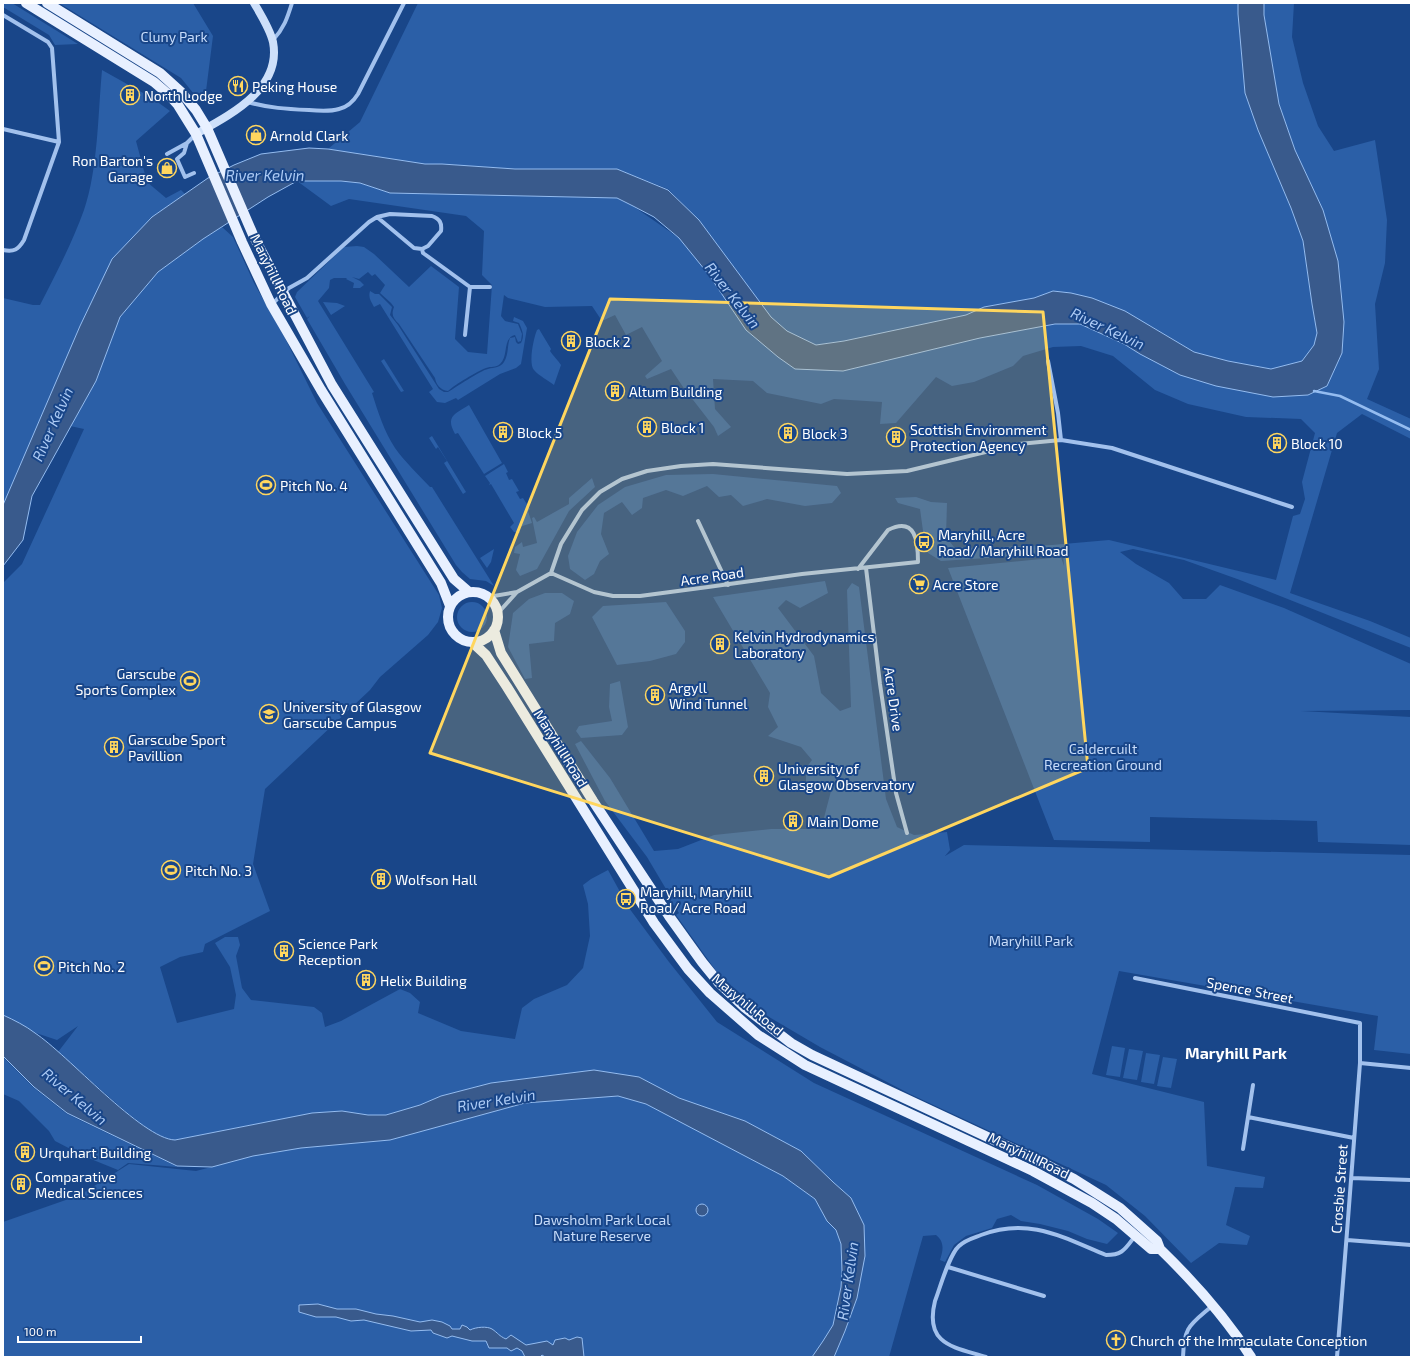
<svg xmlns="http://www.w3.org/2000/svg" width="1414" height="1360" font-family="'Exo 2',sans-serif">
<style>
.green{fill:#2b5fa7}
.water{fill:#395a8c;stroke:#94bcf0}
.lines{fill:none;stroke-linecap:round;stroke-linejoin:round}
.stream{stroke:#94bcf0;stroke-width:2.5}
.street{stroke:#a2c1ed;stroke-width:4}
.secondary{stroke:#cee0fa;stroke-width:8}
.primary{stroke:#e8f0ff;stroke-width:10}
.marked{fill:#ffd65e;fill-opacity:0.2;stroke:#ffd65e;stroke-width:3;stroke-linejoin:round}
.labels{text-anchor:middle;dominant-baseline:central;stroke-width:4;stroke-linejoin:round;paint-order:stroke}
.park-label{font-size:14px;fill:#c7dcfa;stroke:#194689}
.poi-label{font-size:14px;fill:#fff;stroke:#194689;text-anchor:start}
.street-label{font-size:14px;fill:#fff;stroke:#194689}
.water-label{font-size:15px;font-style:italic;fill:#adcbf5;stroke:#194689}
.quarter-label{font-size:16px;font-weight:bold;fill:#fff;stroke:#194689}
</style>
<rect width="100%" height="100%" fill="#194689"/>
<path class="green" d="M 3,3 L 12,3 L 78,44 L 55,45 L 49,35 L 3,7 Z
M 59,3 L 193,3 L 213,36 L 206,91 L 198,99 L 181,78 Z
M 418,3 L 1238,3 L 1238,14 L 1245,93 L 1258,130 L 1291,208 L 1303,241 L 1312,304 L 1317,333 L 1314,345 L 1302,361 L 1272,369 L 1228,361 L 1194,352 L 1151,326 L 1053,291 L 1034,298 L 984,307 L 966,315 L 844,341 L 816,345 L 787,331 L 771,317 L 699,220 L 668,189 L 617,169 L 515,169 L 442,164 L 425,164 L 328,149 L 360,122 Z
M 1264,3 L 1294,3 L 1292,37 L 1303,83 L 1318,126 L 1334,151 L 1375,140 L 1387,220 L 1385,263 L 1375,304 L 1379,369 L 1367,399 L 1411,419 L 1411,439 L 1362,414 L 1337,433 L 1290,593 L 1370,621 L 1411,638 L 1411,648 L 1240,580 L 1184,560 L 1133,549 L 1120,552 L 1136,564 L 1169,583 L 1183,599 L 1206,599 L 1220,585 L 1284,608 L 1411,664 L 1411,710 L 1301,711 L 1411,717 L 1411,845 L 1318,842 L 1317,821 L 1150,817 L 1150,842 L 1054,840 L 948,568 L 1061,557 L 1064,566 L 1063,553 L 941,561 L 928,553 L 923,531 L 920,509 L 898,503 L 895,498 L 916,497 L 931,502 L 947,503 L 946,537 L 954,547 L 977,548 L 1052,545 L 1109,540 L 1276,580 L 1293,516 L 1300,514 L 1305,499 L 1302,482 L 1315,433 L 1301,419 L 1246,417 L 1188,404 L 1155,390 L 1113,356 L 1081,346 L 1053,347 L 1023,356 L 1013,366 L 974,382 L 952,386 L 936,377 L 896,423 L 880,424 L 882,402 L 834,399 L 821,404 L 767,393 L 753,381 L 713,379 L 715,409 L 731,427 L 718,436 L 714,427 L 683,387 L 671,369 L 647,379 L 645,376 L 662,361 L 642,327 L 626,335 L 615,315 L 602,321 L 592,306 L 545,307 L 508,298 L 504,295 L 501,316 L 505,321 L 518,324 L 522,334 L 521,341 L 518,342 L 515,335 C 502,338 509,356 500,364 C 496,368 491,366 486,368 C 476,372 456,384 448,391 C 440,390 436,384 435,378 L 399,324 C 393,318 391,315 394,307 L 391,303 L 380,293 L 385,285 L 375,274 L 372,276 L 368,272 L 359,279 L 352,277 L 360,281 L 364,285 L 360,288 L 353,288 L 354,283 L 346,279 L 347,278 L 334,278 L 330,280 L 329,288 L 318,301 L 374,392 L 372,393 C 378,412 384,431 395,448 C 405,462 418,474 430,487 L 432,487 L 494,586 L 486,581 L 470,579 L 462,572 L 456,565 L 345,384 L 307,319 L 310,316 L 307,318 L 295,297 L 297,292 L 344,247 L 357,246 L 364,247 L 374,254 L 409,287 L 431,266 L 459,287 L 455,339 L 468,352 L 487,354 L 492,285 L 482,275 L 484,231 L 466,216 L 349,199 L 331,206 L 297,181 L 341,181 L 360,183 L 390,193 L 617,198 L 633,206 L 679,238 L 709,275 L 843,371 L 980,338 L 1055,324 L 1080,324 L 1124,344 L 1140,354 L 1327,386 L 1333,372 L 1295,150 L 1279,104 L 1264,15 Z
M 102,70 L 152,98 L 170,111 L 136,141 L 147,182 L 166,198 L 181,190 L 185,194 L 152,217 L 54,389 L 3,505 L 3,298 L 33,305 L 40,305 C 56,274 72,243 84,210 C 98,170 98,113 102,70 Z
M 222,227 L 233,237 L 254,283 L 285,338 L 317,403 L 439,595 L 442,608 L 438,622 L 428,635 L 380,677 L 370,690 L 265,789 L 253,864 L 270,911 L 205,944 L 203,952 L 180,957 L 160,967 L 177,1023 L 234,1009 L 236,995 L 230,967 L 215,943 L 225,937 L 238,937 L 240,945 L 236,956 L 242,988 L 251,1000 L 314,1007 L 322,1013 L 325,1027 L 341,1021 L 400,989 L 410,993 L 420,1002 L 418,1013 L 461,1031 L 515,1039 L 522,1008 L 534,999 L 567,985 L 583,968 L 590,936 L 588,904 L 583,885 L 591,879 L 608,870 L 629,908 L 669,962 L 717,1022 L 814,1083 L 1037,1185 L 1098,1219 L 1118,1233 L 1107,1244 L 1087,1239 L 1068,1231 L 1040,1224 L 1021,1221 L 1011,1215 L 997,1219 L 992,1228 L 966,1236 L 954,1245 L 945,1262 L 940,1260 C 943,1251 945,1242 936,1235 L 923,1236 L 889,1357 L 834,1357 L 845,1331 L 857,1298 L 851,1198 L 833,1182 L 801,1151 L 745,1121 L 679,1098 L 639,1077 L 594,1070 L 491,1083 L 441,1096 L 420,1105 L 386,1115 L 368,1115 L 342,1111 L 312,1113 L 175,1140 L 168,1140 L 148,1129 L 125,1111 L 58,1052 L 78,1026 L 57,1040 L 36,1033 L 3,1015 L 3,583 L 22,564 L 84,429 L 70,426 L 96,381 L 120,317 L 158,272 L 203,239 Z
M 370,291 L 375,294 L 379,294 L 392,307 L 390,315 L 398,325 L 439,389 L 444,392 L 448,392 C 455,388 481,370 488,369 C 495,367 500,368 504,362 C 509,354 507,345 510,338 L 515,337 L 516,342 L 518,344 L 521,343 C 525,335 522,330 519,323 L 513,321 L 514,317 L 523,321 L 527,328 L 521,364 L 516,368 L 500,374 L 458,400 L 456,398 L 445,403 L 437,402 L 429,392 L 433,389 L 380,304 L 374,307 C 371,301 368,298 370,291 Z
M 323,302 L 337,303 L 345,306 L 331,315 Z
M 539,329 L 551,349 L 550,351 C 553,356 558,360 561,365 L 554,385 C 548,380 539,376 534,370 C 528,363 534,337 537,330 Z
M 384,359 L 404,391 L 401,392 L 381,361 Z
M 469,405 L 502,463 L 484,474 L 458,433 L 455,434 C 445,416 455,414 469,405 Z
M 432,436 L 466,492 L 463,494 L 444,463 L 447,461 L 438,447 L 436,449 L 429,438 Z
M 504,464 L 508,472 L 506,473 L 509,480 L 512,479 L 519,491 L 516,492 L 520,499 L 523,498 L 530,509 L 528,511 L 532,523 L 519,527 L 520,533 L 514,532 L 510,527 L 514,523 L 491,484 L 489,485 L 490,483 L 485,476 Z
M 713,474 L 837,486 L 841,493 L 832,503 L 805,506 L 767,499 L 743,506 L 731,495 L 719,497 L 707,486 L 683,496 L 666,490 L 643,498 L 642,508 L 632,515 L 622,502 L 604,513 L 601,534 L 609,554 L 600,561 L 594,574 L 585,580 L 570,569 L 568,556 L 577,532 L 598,505 L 625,487 L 666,475 Z
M 592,478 L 595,487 L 569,511 L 537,569 L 520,576 L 516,570 L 520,554 L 514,553 L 515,547 L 522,542 L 523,547 L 537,543 L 532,518 L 534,517 L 537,522 L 569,504 L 569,498 Z
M 494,549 L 491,562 L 487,568 L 480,558 Z
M 825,581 L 828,593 L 800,608 L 786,600 L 778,608 L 814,656 L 821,693 L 840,711 L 851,707 L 847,590 L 852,583 L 859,587 L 886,799 L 897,827 L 914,835 L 947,832 L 950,850 L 945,856 L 964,845 L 1411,855 L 1411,1054 L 1374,1050 L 1378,1016 L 1119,971 L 1092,1074 L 1204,1102 L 1207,1166 L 1265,1177 L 1263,1188 L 1235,1187 L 1226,1225 L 1250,1236 L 1247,1245 L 1219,1243 L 1191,1263 L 1145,1216 L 1106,1185 L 910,1094 L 820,1047 L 764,1014 L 719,975 L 676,915 L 679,913 L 664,891 L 666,889 L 647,857 L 605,801 L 575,744 L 581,741 L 610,778 L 654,851 L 678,849 L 714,835 L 771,829 L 821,829 L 831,791 L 806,781 L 806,768 L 812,760 L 801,747 L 768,736 L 778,727 L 768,707 L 770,693 L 713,597 Z
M 545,593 L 562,593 L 574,601 L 570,614 L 555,623 L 554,641 L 529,644 L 532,678 L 525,679 L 508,647 L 513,613 L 529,599 Z
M457 617a15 15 0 1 1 30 0a15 15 0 1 1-30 0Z
M 666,602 L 685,631 L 685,642 L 676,654 L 650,661 L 617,665 L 592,617 L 603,606 Z
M 620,681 L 628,727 L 622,735 L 581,738 L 576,731 L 579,726 L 612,721 L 609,707 L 610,684 Z
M 1112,1046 L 1125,1048 L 1120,1077 L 1106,1075 Z
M 1129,1049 L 1143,1051 L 1137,1080 L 1123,1078 Z
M 1146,1053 L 1160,1055 L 1154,1084 L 1141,1082 Z
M 3,1057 L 34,1088 L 67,1114 L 178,1167 L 128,1163 L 118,1170 L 86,1157 L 55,1141 L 49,1131 L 19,1101 L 3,1094 Z
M 1163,1057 L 1177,1059 L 1171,1088 L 1157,1086 Z
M 618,1096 L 646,1104 L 681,1122 L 783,1176 L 815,1199 L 827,1221 L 836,1230 L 841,1244 L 842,1271 L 841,1287 L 833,1325 L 823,1342 L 812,1357 L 3,1357 L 3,1222 L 80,1195 L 129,1164 L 196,1171 L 253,1156 L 301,1148 L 390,1140 L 525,1103 Z"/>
<path class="water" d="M 1238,3 L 1264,3 L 1264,15 L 1279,104 L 1295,150 L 1323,210 L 1338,261 L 1344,322 L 1342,353 L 1327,386 L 1308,395 L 1273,397 L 1216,386 L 1180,375 L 1140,354 L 1124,344 L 1080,324 L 1055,324 L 980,338 L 843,371 L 795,369 L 778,357 L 746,330 L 709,275 L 679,238 L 654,217 L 633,206 L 617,198 L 390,193 L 360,183 L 341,181 L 297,181 L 268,197 L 203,239 L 158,272 L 120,317 L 96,381 L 32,496 L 23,540 L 3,566 L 3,505 L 80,326 L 112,259 L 152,217 L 208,178 L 234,165 L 261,154 L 309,148 L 328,149 L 425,164 L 442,164 L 515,169 L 617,169 L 668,190 L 699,220 L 771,317 L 787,331 L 816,345 L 844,341 L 966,315 L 984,307 L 1034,298 L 1053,291 L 1071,293 L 1092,298 L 1125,311 L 1194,352 L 1228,361 L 1271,369 L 1302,361 L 1314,345 L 1317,333 L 1312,304 L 1303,241 L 1291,208 L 1258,130 L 1245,93 L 1238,14 Z
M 3,1015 C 14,1020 26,1026 35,1033 C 67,1054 142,1139 175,1140 L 312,1113 L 342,1111 L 368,1115 L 386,1115 L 420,1105 L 441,1096 L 491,1083 L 594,1070 L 639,1077 L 679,1098 L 745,1121 L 801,1151 L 833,1182 L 851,1198 L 864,1225 L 865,1256 L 857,1298 L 845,1331 L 834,1357 L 812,1357 L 823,1341 L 833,1325 L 841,1287 L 842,1271 L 841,1244 L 836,1230 L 827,1221 L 815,1199 L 783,1176 L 646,1104 L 618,1096 L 525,1103 L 390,1140 L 301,1148 L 253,1156 L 212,1167 L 177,1166 L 67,1113 L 34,1087 L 3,1056 Z
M696 1210a6 6 0 1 1 12 0a6 6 0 1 1-12 0Z
M 318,1304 L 337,1309 L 356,1309 L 376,1314 L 393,1316 L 420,1322 L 432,1320 L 442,1322 L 450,1326 L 452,1329 L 460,1329 L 462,1325 L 467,1327 L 470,1330 C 476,1327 487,1326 492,1329 C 498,1333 499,1336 506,1339 L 511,1335 L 526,1345 L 547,1341 L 553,1345 L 555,1340 L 565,1338 L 569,1340 L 577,1337 L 582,1338 L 584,1357 L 545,1357 L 542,1355 L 540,1357 L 525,1357 L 522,1351 L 517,1348 L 511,1351 L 507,1348 L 489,1348 L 486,1341 L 472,1341 L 452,1336 L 447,1338 L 433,1333 L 431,1330 L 411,1331 L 364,1320 L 351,1321 L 336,1317 L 316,1317 L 299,1312 L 299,1305 Z"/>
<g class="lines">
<path class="stream" d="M 1314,391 L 1340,396 L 1411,430"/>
<path class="street" d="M 3,15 L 48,42 L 52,48 L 59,142 L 24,240 C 18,250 14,252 3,250
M 273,40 C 284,28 287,19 292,3
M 248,102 C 268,108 287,109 309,110 C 319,111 329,112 339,109 C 348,107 353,102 358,94 L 404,3
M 3,129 L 59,142
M 187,143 L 184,153 L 177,159 L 185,177 L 194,173
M 167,154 L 187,143 L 196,134
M 377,217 L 390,214 L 432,216 C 440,219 442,223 441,231 L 428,246 L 422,249
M 470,287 L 490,287
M 272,304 L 289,288 L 307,278 L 369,222 L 377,217 L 414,248 L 422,249 L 423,253 L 470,287 L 465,335
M 1048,361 L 1058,413 L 1061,440
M 698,521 L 728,585
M 866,568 L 880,684 L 896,793 L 907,833
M 551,573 L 561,544 L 582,510 L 600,492 L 622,479 L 647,471 L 681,466 L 713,464 L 847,474 L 907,471 L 1019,444 L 1061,440 L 1112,448 L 1292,507
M 551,573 L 594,592 L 613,596 L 640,596 L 708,587 L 802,574 L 918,562 C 918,542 916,516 888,530 L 858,569
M 488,597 L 517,592 L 551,573
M 498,613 L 517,592
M 1135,978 L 1360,1023 L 1360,1063 L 1347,1232 L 1337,1357
M 1360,1063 L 1411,1068
M 1248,1117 L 1354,1138
M 1243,1149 L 1253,1085
M 1351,1178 L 1411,1180
M 1347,1240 L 1411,1245
M 948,1267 L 1044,1296
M 986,1357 C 954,1347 924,1345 935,1301 C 940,1288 949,1255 959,1246 C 965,1240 973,1238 981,1235 C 1029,1217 1062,1237 1106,1255 C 1123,1255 1125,1249 1135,1236
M 1183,1357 C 1184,1326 1190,1325 1212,1306"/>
<path class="secondary" d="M 196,134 C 230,115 282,89 273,42 C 270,29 261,15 254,3"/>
<path class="primary" d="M 26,3 L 154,82 L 168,94 L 178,105 L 196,134 L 242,242 L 271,304 L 321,390 L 441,583 L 450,606
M 47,3 L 160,73 L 181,92 L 196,110 L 207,128 L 254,237 L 332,385 L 454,579 L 469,592
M448 617a25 25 0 1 1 50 0a25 25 0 1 1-50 0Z
M 494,630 L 501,653 L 593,801 L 669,916 L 702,962 L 719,983 L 744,1007 L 791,1043 L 812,1055 L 1039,1161 L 1074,1179 L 1120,1208 L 1157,1241 L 1160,1249 C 1193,1281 1226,1318 1251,1357
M 472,642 L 486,655 L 507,687 L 654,923 L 688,969 L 710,993 L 758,1035 L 805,1065 L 1033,1171 L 1092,1203 L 1116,1219 L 1151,1249 L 1160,1249"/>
</g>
<path class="marked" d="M 610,299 L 1043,312 L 1088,768 L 829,877 L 430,753 Z"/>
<defs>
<g id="restaurant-ring" transform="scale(1)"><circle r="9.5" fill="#194689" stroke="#ffd65e" stroke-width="1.5"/><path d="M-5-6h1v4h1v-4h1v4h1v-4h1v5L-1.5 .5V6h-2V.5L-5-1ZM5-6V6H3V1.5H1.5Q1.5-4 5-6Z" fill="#ffd65e"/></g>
<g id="building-ring" transform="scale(1)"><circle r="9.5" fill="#194689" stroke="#ffd65e" stroke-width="1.5"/><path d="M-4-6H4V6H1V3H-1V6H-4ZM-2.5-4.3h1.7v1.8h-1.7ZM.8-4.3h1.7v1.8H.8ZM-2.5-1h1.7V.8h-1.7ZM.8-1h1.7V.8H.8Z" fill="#ffd65e"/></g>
<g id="shop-ring" transform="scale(1)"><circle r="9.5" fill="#194689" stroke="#ffd65e" stroke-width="1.5"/><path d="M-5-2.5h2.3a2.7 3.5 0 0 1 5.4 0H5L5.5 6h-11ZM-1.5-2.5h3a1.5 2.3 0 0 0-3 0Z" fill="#ffd65e"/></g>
<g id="stadium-ring" transform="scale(1)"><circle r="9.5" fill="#194689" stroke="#ffd65e" stroke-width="1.5"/><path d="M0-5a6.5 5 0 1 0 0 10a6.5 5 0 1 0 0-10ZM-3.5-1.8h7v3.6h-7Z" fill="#ffd65e"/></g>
<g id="bus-ring" transform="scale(1)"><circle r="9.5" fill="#194689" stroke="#ffd65e" stroke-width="1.5"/><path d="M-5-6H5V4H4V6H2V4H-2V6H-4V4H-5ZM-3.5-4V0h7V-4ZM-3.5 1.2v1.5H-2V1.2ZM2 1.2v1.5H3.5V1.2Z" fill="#ffd65e"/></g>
<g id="supermarket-ring" transform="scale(1)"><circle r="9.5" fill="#194689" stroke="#ffd65e" stroke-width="1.5"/><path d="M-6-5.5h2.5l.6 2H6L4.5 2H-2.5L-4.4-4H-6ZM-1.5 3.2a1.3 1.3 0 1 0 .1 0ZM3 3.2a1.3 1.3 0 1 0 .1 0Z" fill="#ffd65e"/></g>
<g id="university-ring" transform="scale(1)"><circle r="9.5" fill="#194689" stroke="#ffd65e" stroke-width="1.5"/><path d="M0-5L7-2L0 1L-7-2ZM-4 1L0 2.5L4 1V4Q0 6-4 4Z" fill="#ffd65e"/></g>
<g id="church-ring" transform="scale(1)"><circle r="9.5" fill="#194689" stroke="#ffd65e" stroke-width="1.5"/><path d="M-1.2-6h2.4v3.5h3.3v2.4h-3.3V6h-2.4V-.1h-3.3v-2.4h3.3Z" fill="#ffd65e"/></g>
</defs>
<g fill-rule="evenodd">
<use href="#restaurant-ring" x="238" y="86"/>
<use href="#building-ring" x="130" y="95"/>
<use href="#shop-ring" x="256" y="135"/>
<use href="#shop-ring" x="167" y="168"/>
<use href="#building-ring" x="571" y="341"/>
<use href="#building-ring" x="615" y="391"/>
<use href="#building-ring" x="647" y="427"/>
<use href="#building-ring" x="503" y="432"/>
<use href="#building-ring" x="788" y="433"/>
<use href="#building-ring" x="896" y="437"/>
<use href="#building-ring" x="1277" y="443"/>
<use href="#stadium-ring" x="266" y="485"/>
<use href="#bus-ring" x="924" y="542"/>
<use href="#supermarket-ring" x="919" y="584"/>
<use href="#building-ring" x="720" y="644"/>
<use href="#stadium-ring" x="190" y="681"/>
<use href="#building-ring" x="655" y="695"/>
<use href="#university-ring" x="269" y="714"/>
<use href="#building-ring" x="114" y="747"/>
<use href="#building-ring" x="764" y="776"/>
<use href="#building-ring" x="793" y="821"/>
<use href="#stadium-ring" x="171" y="870"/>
<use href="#building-ring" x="381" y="879"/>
<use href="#bus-ring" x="626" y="899"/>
<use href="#building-ring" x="284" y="951"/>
<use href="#stadium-ring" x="44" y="966"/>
<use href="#building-ring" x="366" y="980"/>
<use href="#building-ring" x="25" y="1152"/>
<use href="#building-ring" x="21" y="1184"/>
<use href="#church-ring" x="1116" y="1340"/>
</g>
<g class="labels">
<g class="park-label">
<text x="174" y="36">Cluny Park</text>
<text x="1103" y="748">Caldercuilt<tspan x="1103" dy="16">Recreation Ground</tspan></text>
<text x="1031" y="940">Maryhill Park</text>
<text x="602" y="1219">Dawsholm Park Local<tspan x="602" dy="16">Nature Reserve</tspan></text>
</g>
<g class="poi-label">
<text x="252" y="86">Peking House</text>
<text x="144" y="95">North Lodge</text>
<text x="270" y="135">Arnold Clark</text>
<text x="153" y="160" text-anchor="end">Ron Barton's<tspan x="153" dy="16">Garage</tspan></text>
<text x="585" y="341">Block 2</text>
<text x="629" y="391">Altum Building</text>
<text x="661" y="427">Block 1</text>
<text x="910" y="429">Scottish Environment<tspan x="910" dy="16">Protection Agency</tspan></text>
<text x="517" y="432">Block 5</text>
<text x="802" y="433">Block 3</text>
<text x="1291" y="443">Block 10</text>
<text x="280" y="485">Pitch No. 4</text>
<text x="938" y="534">Maryhill, Acre<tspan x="938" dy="16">Road/ Maryhill Road</tspan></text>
<text x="933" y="584">Acre Store</text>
<text x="734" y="636">Kelvin Hydrodynamics<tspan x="734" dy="16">Laboratory</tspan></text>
<text x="176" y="673" text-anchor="end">Garscube<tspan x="176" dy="16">Sports Complex</tspan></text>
<text x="669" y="687">Argyll<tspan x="669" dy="16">Wind Tunnel</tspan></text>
<text x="283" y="706">University of Glasgow<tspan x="283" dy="16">Garscube Campus</tspan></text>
<text x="128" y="739">Garscube Sport<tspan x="128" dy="16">Pavillion</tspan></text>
<text x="778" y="768">University of<tspan x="778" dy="16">Glasgow Observatory</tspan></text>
<text x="807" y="821">Main Dome</text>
<text x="185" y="870">Pitch No. 3</text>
<text x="395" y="879">Wolfson Hall</text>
<text x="640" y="891">Maryhill, Maryhill<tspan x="640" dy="16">Road/ Acre Road</tspan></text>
<text x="298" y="943">Science Park<tspan x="298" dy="16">Reception</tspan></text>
<text x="58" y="966">Pitch No. 2</text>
<text x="380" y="980">Helix Building</text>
<text x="39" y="1152">Urquhart Building</text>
<text x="35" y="1176">Comparative<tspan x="35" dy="16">Medical Sciences</tspan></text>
<text x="1130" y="1340">Church of the Immaculate Conception</text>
</g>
<g class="street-label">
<text transform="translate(274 274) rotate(64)">Maryhill Road</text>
<text transform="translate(712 576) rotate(-8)">Acre Road</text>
<text transform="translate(894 699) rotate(82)">Acre Drive</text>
<text transform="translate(561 748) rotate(58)">Maryhill Road</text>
<text transform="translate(1250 990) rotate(11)">Spence Street</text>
<text transform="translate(748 1004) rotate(40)">Maryhill Road</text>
<text transform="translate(1029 1155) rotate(26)">Maryhill Road</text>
<text transform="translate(1339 1189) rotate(-86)">Crosbie Street</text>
</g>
<g class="water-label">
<text x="265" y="175">River Kelvin</text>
<text transform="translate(733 295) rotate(52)">River Kelvin</text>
<text transform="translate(1108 328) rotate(25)">River Kelvin</text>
<text transform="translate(52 424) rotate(-66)">River Kelvin</text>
<text transform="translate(75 1096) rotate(40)">River Kelvin</text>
<text transform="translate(496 1100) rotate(-9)">River Kelvin</text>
<text transform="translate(847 1281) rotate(-82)">River Kelvin</text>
</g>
<g class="quarter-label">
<text x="1236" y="1052">Maryhill Park</text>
</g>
</g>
<rect width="1414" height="1360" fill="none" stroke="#ffffff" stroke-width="8"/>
<path d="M18 1336v6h123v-6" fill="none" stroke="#ffffff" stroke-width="2"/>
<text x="24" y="1336" font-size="12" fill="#ffffff" stroke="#194689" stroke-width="3" paint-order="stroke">100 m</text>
</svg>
